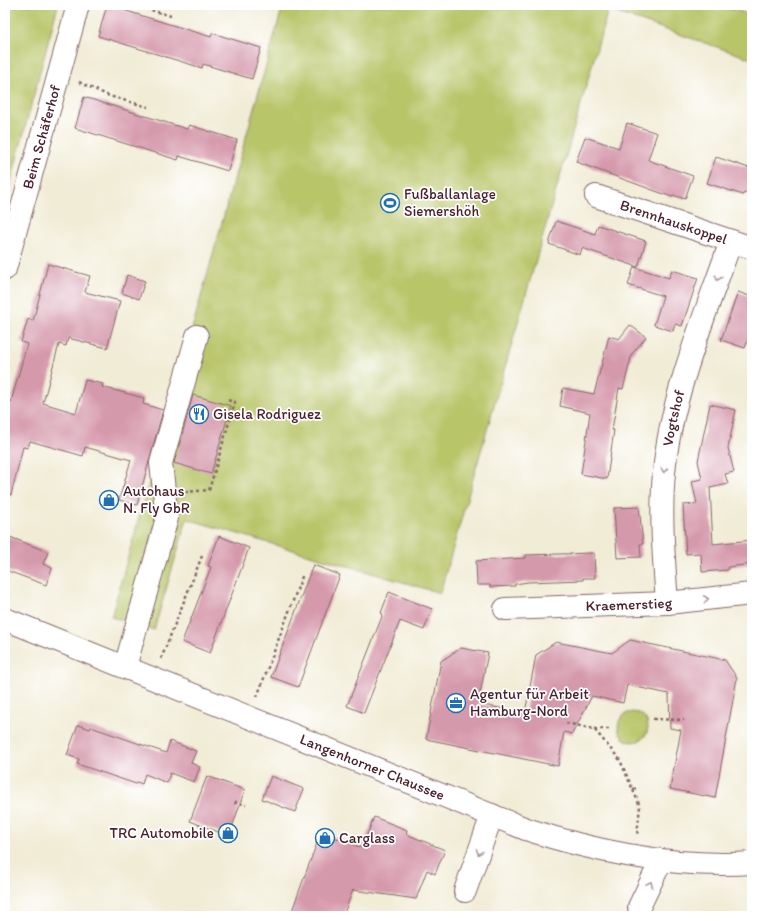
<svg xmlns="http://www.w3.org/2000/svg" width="757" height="921" font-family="Itim,sans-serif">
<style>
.green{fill:#b8c567;stroke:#817249}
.building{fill:#d599ac}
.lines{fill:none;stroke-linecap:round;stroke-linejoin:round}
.minor-casing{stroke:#846767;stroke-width:24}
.major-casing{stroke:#846767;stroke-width:24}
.path{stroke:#846767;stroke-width:2.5;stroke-dasharray:3 3;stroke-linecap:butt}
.minor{stroke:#fff;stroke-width:22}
.major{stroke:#fff;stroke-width:22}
.rail-casing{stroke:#4a1f2b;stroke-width:4.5}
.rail{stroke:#fff;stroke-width:3;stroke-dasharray:9;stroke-linecap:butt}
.oneway{stroke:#ae9aa0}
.labels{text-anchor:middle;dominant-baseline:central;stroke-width:3.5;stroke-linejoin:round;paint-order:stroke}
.street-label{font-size:15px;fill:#4a1f2b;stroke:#fff}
.poi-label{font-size:15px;fill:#4a1f2b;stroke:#fff;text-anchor:start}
</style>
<rect width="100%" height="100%" fill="#fff"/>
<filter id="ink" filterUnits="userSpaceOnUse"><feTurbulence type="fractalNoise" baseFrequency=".025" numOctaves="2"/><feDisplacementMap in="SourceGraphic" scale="8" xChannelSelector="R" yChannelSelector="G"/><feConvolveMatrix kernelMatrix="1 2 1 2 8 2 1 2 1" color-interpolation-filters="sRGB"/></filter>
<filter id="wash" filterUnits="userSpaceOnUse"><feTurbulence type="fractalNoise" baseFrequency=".012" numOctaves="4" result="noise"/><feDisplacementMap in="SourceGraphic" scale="16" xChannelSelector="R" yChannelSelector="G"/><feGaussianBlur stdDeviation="0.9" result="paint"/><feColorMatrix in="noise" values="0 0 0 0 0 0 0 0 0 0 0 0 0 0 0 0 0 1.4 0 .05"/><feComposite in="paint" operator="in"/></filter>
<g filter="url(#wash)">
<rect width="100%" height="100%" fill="#f1ecd6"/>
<path class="green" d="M 5,5 L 58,5 L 5,203 Z
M 283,5 L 718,5 L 752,15 L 752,59 L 608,10 L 440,593 L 187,519 L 154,630 L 111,617 Z
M618 727a15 15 0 1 1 30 0a15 15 0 1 1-30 0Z"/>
<g id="blocks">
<path class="building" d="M 107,5 L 211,37 L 212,33 L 261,48 L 252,79 L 203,64 L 202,68 L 98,36 Z
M 84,97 L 187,129 L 189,125 L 237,140 L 228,171 L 179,156 L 178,160 L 75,128 Z
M 627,123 L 657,133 L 648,160 L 693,176 L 685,199 L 673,195 L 672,197 L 576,162 L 585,137 L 619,148 Z
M 716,157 L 752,169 L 752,195 L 744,193 L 743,195 L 707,183 Z
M 556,221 L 595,234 L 598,225 L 646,241 L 638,267 L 582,248 L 580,255 L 549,244 Z
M 48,264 L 90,276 L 85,292 L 120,301 L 107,348 L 68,338 L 66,346 L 59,344 L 43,403 L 76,413 L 85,380 L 103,384 L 102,387 L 144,398 L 143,404 L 163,410 L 137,505 L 119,500 L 131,460 L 85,447 L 83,456 L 30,441 L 28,448 L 23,447 L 11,495 L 5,494 L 5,401 L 11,402 L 27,344 L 21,342 L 28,319 L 33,321 Z
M 634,267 L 669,278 L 672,270 L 698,278 L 682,326 L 675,324 L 673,331 L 654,325 L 663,296 L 628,285 Z
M 127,275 L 145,281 L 139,299 L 122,293 Z
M 738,292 L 752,297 L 752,337 L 749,336 L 745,348 L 721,340 Z
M 630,325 L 646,337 L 632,354 L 623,389 L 619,388 L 612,430 L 614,430 L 607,479 L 581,474 L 590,413 L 560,406 L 563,388 L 594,394 L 609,336 L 619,339 Z
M 193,395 L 231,406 L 211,474 L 174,463 Z
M 710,404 L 736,410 L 728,448 L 734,472 L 725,474 L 728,484 L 710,488 L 713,544 L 752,540 L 752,564 L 728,567 L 728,570 L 702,572 L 701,553 L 686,554 L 683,505 L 697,504 L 692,481 L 702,479 L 698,461 Z
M 639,507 L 643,544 L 640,544 L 641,557 L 617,558 L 614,508 Z
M 5,535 L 48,552 L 43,564 L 52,568 L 46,585 L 5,570 Z
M 219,536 L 249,548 L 210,653 L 182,642 L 211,567 L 208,566 Z
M 594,553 L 595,578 L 583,578 L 583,580 L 528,582 L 515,584 L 515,586 L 490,587 L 490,585 L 477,585 L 476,561 L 526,558 L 526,555 Z
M 313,565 L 340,575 L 298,687 L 271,677 Z
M 389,592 L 432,609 L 424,630 L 400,621 L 364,713 L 347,706 L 383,614 L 381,613 Z
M 630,640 L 725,660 L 737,678 L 715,798 L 670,789 L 681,730 L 670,728 L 669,694 L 627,685 L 623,703 L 592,696 L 572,734 L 564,732 L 558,766 L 426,739 L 441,661 L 461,648 L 488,653 L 478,704 L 525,713 L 536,655 L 556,642 L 612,653 Z
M 78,725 L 90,729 L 91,727 L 166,753 L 170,741 L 196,751 L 191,763 L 200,767 L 194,782 L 170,773 L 167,783 L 145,774 L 142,784 L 137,782 L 136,784 L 77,764 L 79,759 L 67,755 Z
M 207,776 L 245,790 L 229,836 L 190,821 Z
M 271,776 L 304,789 L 295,812 L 262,799 Z
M 374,817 L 407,830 L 406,834 L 445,850 L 435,874 L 427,870 L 416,899 L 353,890 L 343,916 L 290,916 L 321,832 L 362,848 Z"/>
</g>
</g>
<g filter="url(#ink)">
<use href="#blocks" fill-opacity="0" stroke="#846767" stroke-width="1"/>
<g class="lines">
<g class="minor-casing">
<g id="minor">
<path id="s1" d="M 596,196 L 752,248"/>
<path id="s2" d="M 5,269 L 78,5"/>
<path id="s3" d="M 667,603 C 664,560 660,517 664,473 C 670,398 706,313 731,241"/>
<path id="s4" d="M 505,609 L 667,603 L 752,594"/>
<path d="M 125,667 L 167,518 L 161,463 L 197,336"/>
<path d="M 465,891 L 492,815"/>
<path d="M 639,907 L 661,861"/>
</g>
</g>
<g class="major-casing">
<g id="major">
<path id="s5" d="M 5,619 L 526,829 C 599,853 675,868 752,863"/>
</g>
</g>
<path class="path" d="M 134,5 L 171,16
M 79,82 L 109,96 L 148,107
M 185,492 L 209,490 L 235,402 L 227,400
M 161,659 L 202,556
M 257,697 L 303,574
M 653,719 L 684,720
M 566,723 L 594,729 L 620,760 L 640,806 L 637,836
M 594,729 L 611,729
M 633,789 L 639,788
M 235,804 L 236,802 L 246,805"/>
<use href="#minor" class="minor"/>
<use href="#major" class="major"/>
<g class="rail-casing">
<path id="rail" d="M 748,5 L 752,6"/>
</g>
<use href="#rail" class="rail"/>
</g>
<defs><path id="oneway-chevron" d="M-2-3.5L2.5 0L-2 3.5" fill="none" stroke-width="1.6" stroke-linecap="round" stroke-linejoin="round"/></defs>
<g class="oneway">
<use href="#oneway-chevron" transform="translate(718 278) rotate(109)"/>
<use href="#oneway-chevron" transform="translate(664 470) rotate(96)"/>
<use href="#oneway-chevron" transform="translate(706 599) rotate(-6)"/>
<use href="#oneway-chevron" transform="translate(479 852) rotate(110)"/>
<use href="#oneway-chevron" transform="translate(650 884) rotate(-65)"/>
</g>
</g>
<defs>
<g id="stadium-ring" transform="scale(1)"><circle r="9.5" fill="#fff" stroke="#1f6fb2" stroke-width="1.5"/><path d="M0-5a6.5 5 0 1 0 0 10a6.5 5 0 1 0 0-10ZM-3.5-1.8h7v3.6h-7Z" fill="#1f6fb2"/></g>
<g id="restaurant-ring" transform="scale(1)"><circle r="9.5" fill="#fff" stroke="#1f6fb2" stroke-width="1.5"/><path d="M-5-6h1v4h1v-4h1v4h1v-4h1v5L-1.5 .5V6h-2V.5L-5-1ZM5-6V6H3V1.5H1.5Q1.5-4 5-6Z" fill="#1f6fb2"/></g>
<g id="shop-ring" transform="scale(1)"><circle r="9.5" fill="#fff" stroke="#1f6fb2" stroke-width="1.5"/><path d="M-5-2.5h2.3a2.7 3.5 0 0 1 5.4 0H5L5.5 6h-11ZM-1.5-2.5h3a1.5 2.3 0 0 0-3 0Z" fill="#1f6fb2"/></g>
<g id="office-ring" transform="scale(1)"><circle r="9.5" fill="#fff" stroke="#1f6fb2" stroke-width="1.5"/><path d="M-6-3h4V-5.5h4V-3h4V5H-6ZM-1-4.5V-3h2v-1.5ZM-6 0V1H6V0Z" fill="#1f6fb2"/></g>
</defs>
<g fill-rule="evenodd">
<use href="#stadium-ring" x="390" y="203"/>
<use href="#restaurant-ring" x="199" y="414"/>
<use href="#shop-ring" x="109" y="500"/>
<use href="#office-ring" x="456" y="703"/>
<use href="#shop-ring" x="228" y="833"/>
<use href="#shop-ring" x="325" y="838"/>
</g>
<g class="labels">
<g class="street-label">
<text stroke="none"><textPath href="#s2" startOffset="137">Beim Schäferhof</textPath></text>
<text stroke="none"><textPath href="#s1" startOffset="82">Brennhauskoppel</textPath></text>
<text stroke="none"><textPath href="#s3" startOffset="186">Vogtshof</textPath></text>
<text stroke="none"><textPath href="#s4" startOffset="124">Kraemerstieg</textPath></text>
<text stroke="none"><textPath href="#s5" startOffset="396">Langenhorner Chaussee</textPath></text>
</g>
<g class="poi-label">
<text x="404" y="194">Fußballanlage<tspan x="404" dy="17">Siemershöh</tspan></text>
<text x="213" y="414">Gisela Rodriguez</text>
<text x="123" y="491">Autohaus<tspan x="123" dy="17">N. Fly GbR</tspan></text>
<text x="470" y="694">Agentur für Arbeit<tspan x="470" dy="17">Hamburg-Nord</tspan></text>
<text x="214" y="833" text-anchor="end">TRC Automobile</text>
<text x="339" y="838">Carglass</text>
</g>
</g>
<rect width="757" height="921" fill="none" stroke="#fff" stroke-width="20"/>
</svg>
